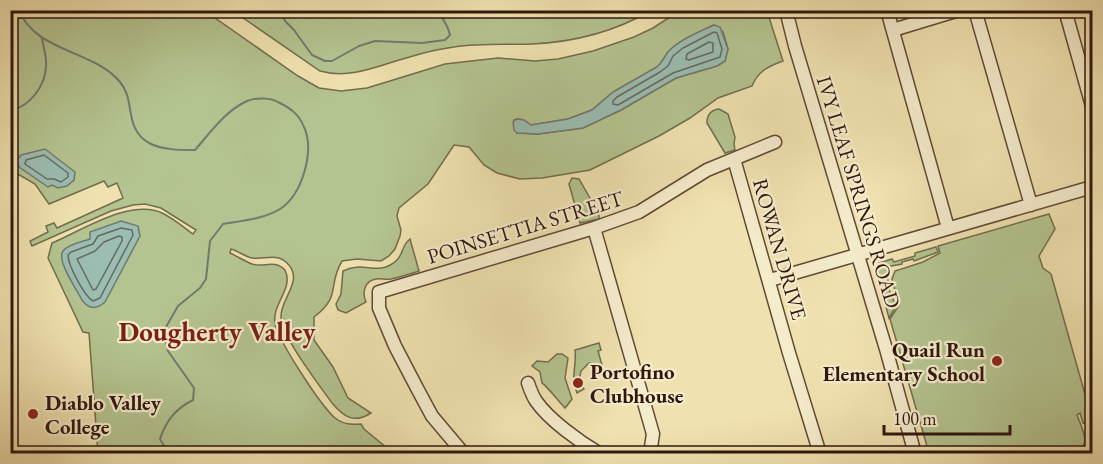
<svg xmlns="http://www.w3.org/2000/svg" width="1103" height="464" font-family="'EB Garamond',serif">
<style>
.green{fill:#b4c490;stroke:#726d4e;stroke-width:1.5;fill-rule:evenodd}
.water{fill:#9bbdb2;stroke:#707a70;stroke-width:1.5}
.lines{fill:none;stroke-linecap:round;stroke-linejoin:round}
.shore{stroke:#656a60;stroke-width:1.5}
.stream{stroke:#707a70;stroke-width:2}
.minor-casing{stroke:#5f4936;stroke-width:15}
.minor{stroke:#f5eccc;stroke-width:12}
.poi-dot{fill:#8f2418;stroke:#f5eccc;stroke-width:2}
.labels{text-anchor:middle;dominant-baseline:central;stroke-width:4.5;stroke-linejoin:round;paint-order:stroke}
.street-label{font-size:21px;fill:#2f160d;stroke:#f5eccc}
.poi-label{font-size:21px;font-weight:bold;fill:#2f160d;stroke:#f5eccc;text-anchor:start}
.district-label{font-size:27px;font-weight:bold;fill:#7a1f14;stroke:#f5eccc}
</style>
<rect width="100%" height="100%" fill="#f0e2b0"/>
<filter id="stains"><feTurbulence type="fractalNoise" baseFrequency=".00333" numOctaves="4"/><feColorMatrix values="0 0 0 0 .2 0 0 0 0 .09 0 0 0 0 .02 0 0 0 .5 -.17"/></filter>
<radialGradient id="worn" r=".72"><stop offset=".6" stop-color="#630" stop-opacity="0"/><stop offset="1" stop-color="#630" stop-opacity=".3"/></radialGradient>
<path class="green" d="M 11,11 L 205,11 L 298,76 L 319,88 L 341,91 L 367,88 L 445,64 L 498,58 L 535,61 L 558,59 L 593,51 L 634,37 L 653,28 L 679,11 L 767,11 L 783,61 C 769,66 758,71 752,86 L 718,98 L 690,118 L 659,136 L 590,170 L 542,178 L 520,179 L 497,173 L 484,165 L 469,147 L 454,145 L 428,184 L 399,208 L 397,216 L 401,230 L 400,236 L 395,249 L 389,256 L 381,261 L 357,259 L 342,261 C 327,286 342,296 314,317 L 314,340 L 333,367 L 348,398 L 371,413 C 354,424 344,417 332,403 C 320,386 281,336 281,317 C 280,298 306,280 286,262 C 276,253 263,260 252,258 C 246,257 238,251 231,249 L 230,253 C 237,256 244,261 252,264 C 264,268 274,259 285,270 C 294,289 272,303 275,323 C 277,339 321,406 335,418 C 342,424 352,425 361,424 L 364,429 L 393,453 L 98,453 L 89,333 L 83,332 L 48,258 L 52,243 C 81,231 131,198 162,213 C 173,218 183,227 193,234 L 196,230 L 161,208 L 145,204 L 133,205 L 111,211 L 32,246 L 30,241 L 48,232 L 46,226 L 54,223 L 57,228 L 123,198 L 117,183 L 108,187 L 104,181 L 49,204 L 35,184 L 11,170 ZM 714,25 L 723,32 L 728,49 L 725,61 L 717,66 L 676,78 L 621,110 L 583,128 L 538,134 L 517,133 L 514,120 C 522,117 525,122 531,125 L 568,119 L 592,110 L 613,92 L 657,67 C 663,62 664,57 668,52 C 679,40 699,32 714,25 Z
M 233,11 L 650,10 L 650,11 C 614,32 574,42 532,44 C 505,45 480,43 454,47 C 440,49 426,52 413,56 C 382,64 352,80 320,71 Z
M 719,109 L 728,114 L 735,137 L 734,144 L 735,150 L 725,153 L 707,123 C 707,115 711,110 719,109 Z
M 572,178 L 579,179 L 599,214 L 599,219 L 580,223 L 569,184 Z
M 1049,214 L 1055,229 L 1039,256 L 1043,268 L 1051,274 L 1092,419 L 1092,433 L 1089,434 L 1086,422 L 1083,423 L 1080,413 L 1077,415 C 1083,432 1094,447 1070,454 L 929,453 L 890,319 L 899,305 L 892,279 L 895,271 L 923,262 L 940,253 L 938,246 Z
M 410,239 L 419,271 C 410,274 400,277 391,279 C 385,280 381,278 376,279 C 364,281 362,293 366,302 L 346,313 L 338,310 L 336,304 L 341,294 L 343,271 C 360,262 373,272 386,267 C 406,259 399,247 410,239 Z
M 936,247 L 938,252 L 914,261 L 913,259 L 902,262 L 902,264 L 891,266 L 887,270 L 886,275 L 890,286 L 888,287 L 896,306 L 889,318 L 876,270 L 879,263 L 892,259 L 894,262 L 915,256 L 915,253 Z
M 599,343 L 601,350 L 598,351 L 602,365 L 589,363 L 581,371 L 579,381 L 584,389 L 577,393 C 570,376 577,367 575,350 Z
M 557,354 L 562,354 L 568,358 L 565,378 L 572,399 L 565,408 C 559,402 547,386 542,383 L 540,372 L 532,366 L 537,361 L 548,362 Z"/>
<path class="water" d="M 714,25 L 720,27 L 728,49 L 725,61 L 717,66 L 676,78 L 621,110 L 583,128 L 538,134 L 517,133 L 514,130 L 513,122 L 517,119 L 524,120 L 531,125 L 568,119 L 592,110 L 613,92 L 657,67 C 663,62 664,57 668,52 C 679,40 699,32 714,25 Z
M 45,149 L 75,172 L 74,180 L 67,186 L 58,188 L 52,185 L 48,187 L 19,167 L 17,160 L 21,155 Z
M 121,221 L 138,226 L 140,236 L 105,302 C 97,309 89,310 82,300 C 77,290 56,260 63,251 C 68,244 82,242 90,239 L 90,232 Z"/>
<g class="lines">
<path class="shore" d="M 714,32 L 717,33 L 722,49 L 720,57 L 673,73 L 618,105 L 613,104 L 613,101 L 617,97 L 660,72 L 668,66 L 673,56 L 683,48 Z
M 709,42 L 713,43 L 713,52 L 689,60 L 686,59 L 687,54 Z
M 44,155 L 68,173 L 68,177 L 61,182 L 54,179 L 47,179 L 25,164 L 26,160 Z
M 121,228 L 132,230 L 133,235 L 100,298 L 93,301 C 84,296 68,265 68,255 L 71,252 L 93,244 L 98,236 Z
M 119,236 L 122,237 L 122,241 L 96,289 L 93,290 L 77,259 L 95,251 L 104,242 Z"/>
<path class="stream" d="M 19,10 C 35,52 94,50 120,82 C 136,100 123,128 149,143 C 162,150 180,150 195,150 C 210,133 225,111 247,101 C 256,97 271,98 278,102 C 290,108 299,114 304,127 C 315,151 302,195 280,209 C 264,219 241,221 223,224 L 210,241 L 206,279 L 200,288 L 178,306 L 166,327 L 165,339 L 168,351 L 194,388 L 193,400 C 175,409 166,421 160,439 L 169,454
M 281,10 L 285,21 L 294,30 L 312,55 L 325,61 L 332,61 L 359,46 L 375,41 L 422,43 L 445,40 L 450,35 C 448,25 442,20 439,10
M 10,111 C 30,106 45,87 46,66 C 47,57 43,46 42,38"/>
<g class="minor-casing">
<path id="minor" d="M 786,10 L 795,46 L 886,349 L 915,454
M 887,10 L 948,228
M 975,10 L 1031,205
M 1065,10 L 1092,106
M 893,30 L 959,10
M 734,159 L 789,353 L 820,454
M 594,228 L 653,434 L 650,454
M 770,280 L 1092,187
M 528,383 C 530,389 532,395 536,401 C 549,420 580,442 600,454
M 464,454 L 432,416 L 418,390 L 395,346 L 379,308 L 379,292 L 594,228 L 639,212 L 707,170 L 775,142"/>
</g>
<use href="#minor" class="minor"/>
</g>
<g class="poi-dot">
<circle cx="997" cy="361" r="6"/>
<circle cx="578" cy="383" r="6"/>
<circle cx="33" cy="414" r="6"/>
</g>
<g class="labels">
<g class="street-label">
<text transform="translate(859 192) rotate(73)">IVY LEAF SPRINGS ROAD</text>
<text transform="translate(525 227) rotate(-17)">POINSETTIA STREET</text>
<text transform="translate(780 249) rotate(74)">ROWAN DRIVE</text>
</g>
<g class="poi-label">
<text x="985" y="349" text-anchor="end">Quail Run<tspan x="985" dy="24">Elementary School</tspan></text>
<text x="590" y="371">Portofino<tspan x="590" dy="24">Clubhouse</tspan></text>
<text x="45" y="402">Diablo Valley<tspan x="45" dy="24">College</tspan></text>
</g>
<g class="district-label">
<text x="217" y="331">Dougherty Valley</text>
</g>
</g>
<rect width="1103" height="464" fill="none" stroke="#f0e2b0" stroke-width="36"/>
<rect x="12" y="12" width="1079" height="440" fill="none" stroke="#2f160d" stroke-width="3"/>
<rect x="18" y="18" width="1067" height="428" fill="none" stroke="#2f160d" stroke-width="1.5"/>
<path d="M884 425v9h126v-9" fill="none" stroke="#2f160d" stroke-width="3"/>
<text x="893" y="425" font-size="18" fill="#2f160d" stroke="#f5eccc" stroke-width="4.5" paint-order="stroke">100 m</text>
<rect width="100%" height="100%" filter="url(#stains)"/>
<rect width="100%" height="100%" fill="url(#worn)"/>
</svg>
